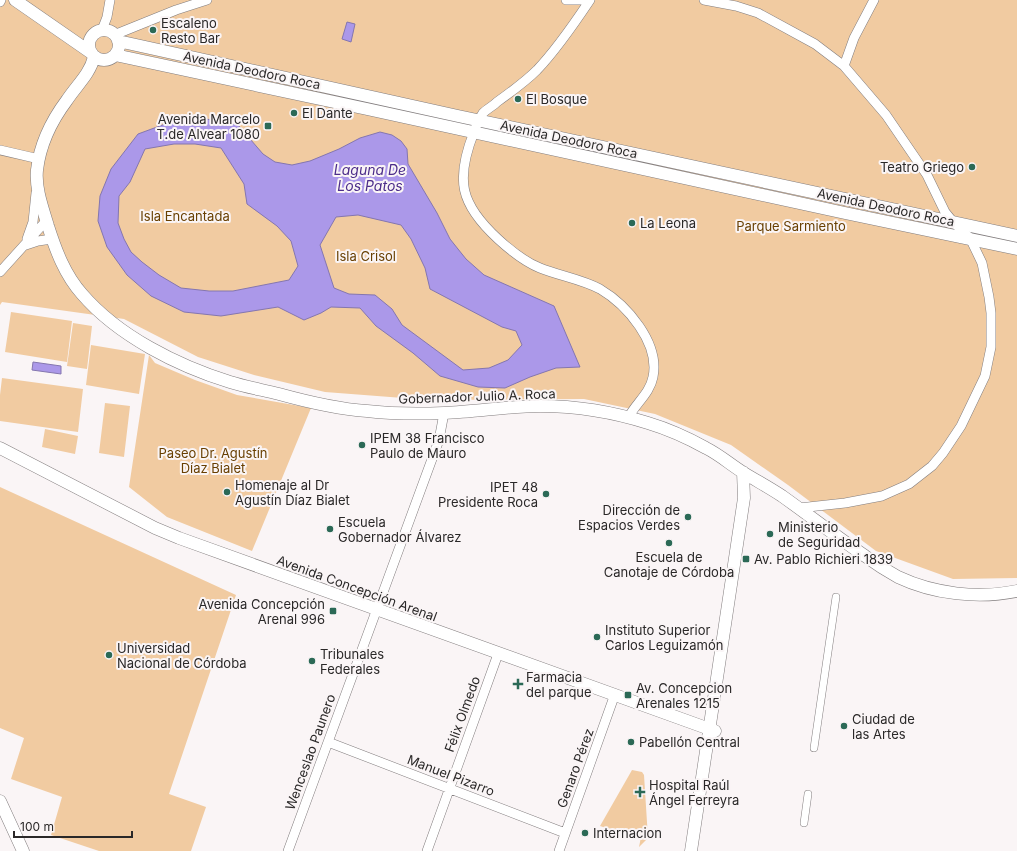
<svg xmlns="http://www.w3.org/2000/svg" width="1017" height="851" font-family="Inter,sans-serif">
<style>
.green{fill:#f1cba1}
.water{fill:#ab98e9;stroke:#8476af;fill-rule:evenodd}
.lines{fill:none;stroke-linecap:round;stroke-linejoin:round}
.pedestrian-casing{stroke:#827d7e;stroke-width:8}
.minor-casing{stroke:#827d7e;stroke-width:10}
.secondary-casing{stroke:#827d7e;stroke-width:13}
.pedestrian{stroke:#fff;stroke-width:7}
.minor{stroke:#fff;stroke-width:9}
.secondary{stroke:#fff;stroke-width:12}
.poi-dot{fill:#2b6956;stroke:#faf5f6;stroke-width:1.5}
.labels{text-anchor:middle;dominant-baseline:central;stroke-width:4;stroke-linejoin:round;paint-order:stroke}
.poi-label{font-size:13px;fill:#2a2828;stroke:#faf5f6;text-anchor:start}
.street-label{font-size:13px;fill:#2a2828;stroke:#faf5f6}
.park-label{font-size:13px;fill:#683f01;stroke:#faf5f6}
.water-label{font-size:14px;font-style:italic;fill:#4c2d8a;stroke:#faf5f6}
</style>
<rect width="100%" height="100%" fill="#faf5f6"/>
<path class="green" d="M 0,0 L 1017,0 L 1017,578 L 953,579 L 876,551 L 788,485 L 731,445 L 655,414 L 584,399 L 429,400 L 325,392 L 254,375 L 198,357 L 124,319 L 2,302 L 0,305 Z
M 11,312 L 72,321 L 67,362 L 5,352 Z
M 73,323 L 92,326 L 87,369 L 67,366 Z
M 91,345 L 145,354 L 139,394 L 86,385 Z
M 149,355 L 155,363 L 195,380 L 237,395 L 311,408 L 252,551 L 167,517 L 129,487 Z
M 2,378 L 83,389 L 78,432 L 0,421 L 0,395 Z
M 105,403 L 130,406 L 124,457 L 99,453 Z
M 45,429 L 78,436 L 75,454 L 42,447 Z
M 0,487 L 236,595 L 169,794 L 206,807 L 191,851 L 99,851 L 51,835 L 62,797 L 11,779 L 24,738 L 0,728 Z
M 632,770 L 642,772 L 644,775 L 648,838 L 639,847 L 641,837 L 638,836 L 637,838 L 600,826 Z"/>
<path class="water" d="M 347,22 L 355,24 L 351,42 L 342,39 Z
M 201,118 L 238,125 L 263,154 L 275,162 L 292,165 L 310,161 L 339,149 L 360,138 L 380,132 L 392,135 L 401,141 L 407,149 L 408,164 L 437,213 L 450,239 L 466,259 L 484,275 L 554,306 L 580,367 L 556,368 L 530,377 L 505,388 L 478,387 L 440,376 L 413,353 L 376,326 L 360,308 L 331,307 L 321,313 L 304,320 L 278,307 L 221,316 L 184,312 L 151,296 L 127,275 L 107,247 L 98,221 L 100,196 L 111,169 L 138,134 L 176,120 ZM 174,144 L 195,144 L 221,148 L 244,184 L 247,204 L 277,226 L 291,241 L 298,266 L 289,280 L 233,291 L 209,291 L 181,288 L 159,275 L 142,262 L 131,252 L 124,239 L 118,223 L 119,196 L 130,182 L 145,149 ZM 358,215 L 401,225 L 411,239 L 425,268 L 430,289 L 502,327 L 516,331 L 522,345 L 508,360 L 489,368 L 463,370 L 402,325 L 392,309 L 375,295 L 349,294 L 334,288 L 320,245 L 336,217 Z
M 33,362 L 61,366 L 61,374 L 32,370 Z"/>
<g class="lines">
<g class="pedestrian-casing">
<path id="pedestrian" d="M 814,748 L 836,597
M 804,823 L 808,794"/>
</g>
<g class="minor-casing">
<path id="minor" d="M 566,0 L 586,0
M 590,0 C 574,24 557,49 537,70 C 525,82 511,92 497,102 C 493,106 487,109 483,113 C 479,119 476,126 474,132 C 455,180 460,204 498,239 C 510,250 525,262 540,268 C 560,276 581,279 600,289 C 627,305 660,343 653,377 C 650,393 636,403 628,418
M 704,0 L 736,6 L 758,13 L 815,44 L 844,66 L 886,115 L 927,175 L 945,212 L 954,223 L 970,238 L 982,263 L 989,297 L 991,313 L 991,347 L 985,376 L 961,426 L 943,453 L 932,466 L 909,484 L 882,496 L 845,503 L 799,508
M 0,2 L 1,0
M 102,30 L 107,17 L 110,0
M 114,35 L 176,10 L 207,0
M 844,66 L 854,38 L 874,0
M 0,150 L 39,159
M 27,239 L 33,222 L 36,193
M 26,245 L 38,241 L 52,239
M 0,272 L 46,221
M 328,742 L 565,833
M 288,851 L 439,440 L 444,413
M 427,851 L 498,654
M 559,851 L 615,694"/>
</g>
<g class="secondary-casing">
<path id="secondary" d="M 15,0 L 90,52
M89 45a15 15 0 1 1 30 0a15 15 0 1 1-30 0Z
M 118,41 L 458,116 L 1017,236
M 115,55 L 367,109 L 845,213 L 1017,249
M 94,57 C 90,74 76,86 67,100 C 52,120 40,144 37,170 C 35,188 43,209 48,226 C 56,251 65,275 82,294 C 118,336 178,366 230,382 C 246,387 263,390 279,394 C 308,402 337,409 367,411 C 393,414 419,414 444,413 C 476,412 508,406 540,406 C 576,406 613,412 648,423 C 668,429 688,438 706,448 C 720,455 731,465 744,473 C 757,481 770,488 782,496 C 810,516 837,537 865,556 C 876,564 887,571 898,577 C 934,594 978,599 1017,591
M 0,448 L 155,528 L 179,538 L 715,731
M 0,801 L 23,851
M 691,851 L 744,498 L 743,472"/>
</g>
<use href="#pedestrian" class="pedestrian"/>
<use href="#minor" class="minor"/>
<use href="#secondary" class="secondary"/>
</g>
<g class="poi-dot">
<circle cx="153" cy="30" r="4"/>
<circle cx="518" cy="99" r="4"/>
<circle cx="294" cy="113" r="4"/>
<rect x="264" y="122" width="8" height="8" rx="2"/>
<circle cx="972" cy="167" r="4"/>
<circle cx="632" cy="223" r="4"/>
<circle cx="362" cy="445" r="4"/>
<circle cx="227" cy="492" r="4"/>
<circle cx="546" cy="494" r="4"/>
<circle cx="688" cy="517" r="4"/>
<circle cx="330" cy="529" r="4"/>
<circle cx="770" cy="534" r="4"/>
<circle cx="669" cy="543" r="4"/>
<rect x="742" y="555" width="8" height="8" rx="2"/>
<rect x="329" y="607" width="8" height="8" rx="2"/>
<circle cx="597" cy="637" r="4"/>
<circle cx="109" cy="655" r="4"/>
<circle cx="312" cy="661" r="4"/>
<path d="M516 678h4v4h4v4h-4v4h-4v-4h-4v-4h4z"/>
<rect x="624" y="691" width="8" height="8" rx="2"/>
<circle cx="844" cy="726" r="4"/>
<circle cx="631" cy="742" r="4"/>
<path d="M638 786h4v4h4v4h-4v4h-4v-4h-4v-4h4z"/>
<circle cx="585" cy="833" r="4"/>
</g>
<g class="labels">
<g class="poi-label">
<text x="161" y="23">Escaleno<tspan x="161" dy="15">Resto Bar</tspan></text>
<text x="526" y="99">El Bosque</text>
<text x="302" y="113">El Dante</text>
<text x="260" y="119" text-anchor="end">Avenida Marcelo<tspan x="260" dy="15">T.de Alvear 1080</tspan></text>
<text x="964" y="167" text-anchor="end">Teatro Griego</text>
<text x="640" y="223">La Leona</text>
<text x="370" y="438">IPEM 38 Francisco<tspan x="370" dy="15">Paulo de Mauro</tspan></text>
<text x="235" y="485">Homenaje al Dr<tspan x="235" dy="15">Agustín Díaz Bialet</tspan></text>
<text x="538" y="487" text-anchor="end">IPET 48<tspan x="538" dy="15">Presidente Roca</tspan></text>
<text x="680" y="510" text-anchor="end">Dirección de<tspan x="680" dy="15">Espacios Verdes</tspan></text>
<text x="338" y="522">Escuela<tspan x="338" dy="15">Gobernador Álvarez</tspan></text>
<text x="778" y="527">Ministerio<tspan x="778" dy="15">de Seguridad</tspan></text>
<text x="669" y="557" text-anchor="middle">Escuela de<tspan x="669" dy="15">Canotaje de Córdoba</tspan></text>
<text x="754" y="559">Av. Pablo Richieri 1839</text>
<text x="325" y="604" text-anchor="end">Avenida Concepción<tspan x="325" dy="15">Arenal 996</tspan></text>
<text x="605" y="630">Instituto Superior<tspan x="605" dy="15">Carlos Leguizamón</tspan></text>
<text x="117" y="648">Universidad<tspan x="117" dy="15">Nacional de Córdoba</tspan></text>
<text x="320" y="654">Tribunales<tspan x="320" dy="15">Federales</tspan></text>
<text x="526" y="677">Farmacia<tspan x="526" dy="15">del parque</tspan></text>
<text x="636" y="688">Av. Concepcion<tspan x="636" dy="15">Arenales 1215</tspan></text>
<text x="852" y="719">Ciudad de<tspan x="852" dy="15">las Artes</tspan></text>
<text x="639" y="742">Pabellón Central</text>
<text x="649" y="785">Hospital Raúl<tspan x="649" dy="15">Ángel Ferreyra</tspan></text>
<text x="593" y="833">Internacion</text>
</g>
<g class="street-label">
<text transform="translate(252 70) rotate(12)">Avenida Deodoro Roca</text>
<text transform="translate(569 139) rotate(12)">Avenida Deodoro Roca</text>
<text transform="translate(886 207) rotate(12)">Avenida Deodoro Roca</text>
<text transform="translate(477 396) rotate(-2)">Gobernador Julio A. Roca</text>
<text transform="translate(357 588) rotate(20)">Avenida Concepción Arenal</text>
<text transform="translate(462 714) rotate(-70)">Félix Olmedo</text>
<text transform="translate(310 752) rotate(-70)">Wenceslao Paunero</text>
<text transform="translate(575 768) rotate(-70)">Genaro Pérez</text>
<text transform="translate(451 775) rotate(21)">Manuel Pizarro</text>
</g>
<g class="park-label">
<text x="185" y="216">Isla Encantada</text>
<text x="791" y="226">Parque Sarmiento</text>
<text x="366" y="256">Isla Crisol</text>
<text x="213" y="453">Paseo Dr. Agustín<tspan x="213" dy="15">Díaz Bialet</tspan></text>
</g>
<g class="water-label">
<text x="370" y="169">Laguna De<tspan x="370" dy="16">Los Patos</tspan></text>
</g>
</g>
<path d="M14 831v6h118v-6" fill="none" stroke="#2a2828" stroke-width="2"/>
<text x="20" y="831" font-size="12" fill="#2a2828" stroke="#faf5f6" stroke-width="3" paint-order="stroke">100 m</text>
</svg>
